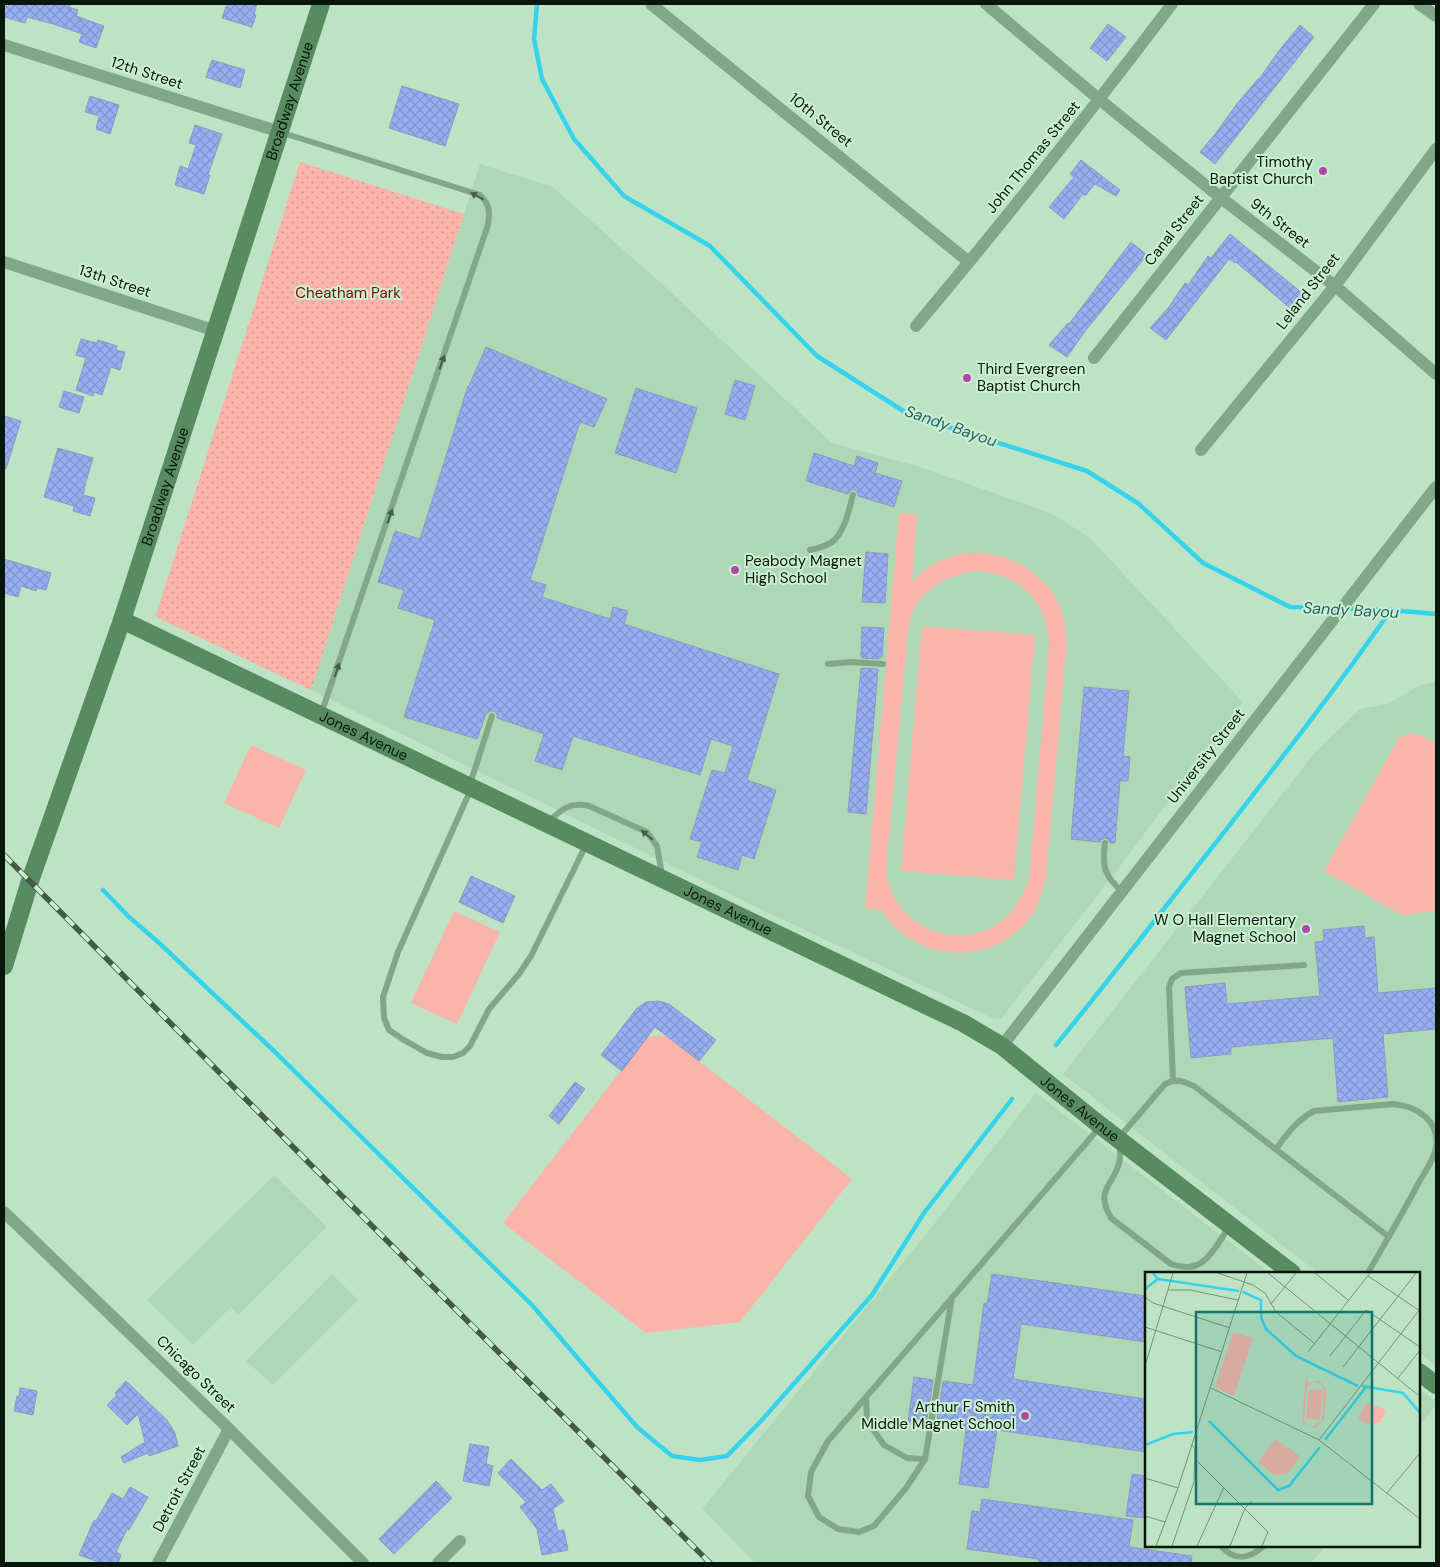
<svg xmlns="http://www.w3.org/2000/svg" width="1440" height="1567" font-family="'DM Sans',sans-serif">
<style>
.built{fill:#aed8b5}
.park{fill:url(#park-dots)}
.pitch{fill:#fbb4a9;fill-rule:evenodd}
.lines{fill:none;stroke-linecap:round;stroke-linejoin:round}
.stream{stroke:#36d4eb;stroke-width:4.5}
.building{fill:url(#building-cross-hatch);stroke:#8d9abf}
.lane{stroke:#82a688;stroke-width:6}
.street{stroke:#82a688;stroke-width:12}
.secondary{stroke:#578c61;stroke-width:18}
.rail-casing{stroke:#445948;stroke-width:5.5}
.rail{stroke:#cbf0d1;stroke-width:4;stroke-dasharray:11;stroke-linecap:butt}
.oneway{fill:#465e4a}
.poi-dot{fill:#ae47a9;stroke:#cbf0d1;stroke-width:2}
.labels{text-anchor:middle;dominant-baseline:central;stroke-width:4;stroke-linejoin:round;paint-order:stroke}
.street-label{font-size:15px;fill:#09160c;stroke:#cbf0d1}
.poi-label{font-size:15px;fill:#09160c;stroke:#cbf0d1;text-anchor:end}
.park-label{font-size:15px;fill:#850300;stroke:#cbf0d1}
.water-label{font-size:16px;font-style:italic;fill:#25616b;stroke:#cbf0d1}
.inset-river{fill:none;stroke:#36d4eb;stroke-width:2.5}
.inset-road{fill:none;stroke:#76917a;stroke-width:1}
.view{fill:#0f766e;fill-opacity:0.15;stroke:#0f766e;stroke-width:2.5}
.inset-edge{fill:none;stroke:#09160c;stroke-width:2.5}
</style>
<defs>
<pattern id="park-dots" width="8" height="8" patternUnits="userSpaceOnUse" patternTransform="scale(1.25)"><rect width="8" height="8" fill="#fbb4a9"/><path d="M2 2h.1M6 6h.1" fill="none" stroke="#d69a90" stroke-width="1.8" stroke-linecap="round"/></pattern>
<pattern id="building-cross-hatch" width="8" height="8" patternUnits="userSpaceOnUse" patternTransform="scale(1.25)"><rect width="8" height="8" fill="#97aef2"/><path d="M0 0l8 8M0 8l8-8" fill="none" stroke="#8195ce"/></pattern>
</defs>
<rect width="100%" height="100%" fill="#bee3c4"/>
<path class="built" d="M 480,164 L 553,187 L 662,284 L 832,443 L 917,466 L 1042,510 L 1058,517 L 1091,539 L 1243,702 L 1118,869 L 1001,1019 L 992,1018 L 754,906 L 311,690 Z
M 1436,682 L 1436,1366 L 1419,1352 L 1419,1273 L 1318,1273 L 1063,1074 L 1316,751 L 1360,709 L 1388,704 L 1420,685 Z
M 1036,1093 L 1270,1273 L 1146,1273 L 1146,1546 L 1325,1546 L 1311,1563 L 755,1563 L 702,1509 L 931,1228 Z
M 274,1175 L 327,1227 L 238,1315 L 231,1307 L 193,1345 L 147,1300 Z
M 332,1274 L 358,1300 L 273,1385 L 246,1361 Z
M 1419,1388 L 1436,1402 L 1436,1405 L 1419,1427 Z"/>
<path class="park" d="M 300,162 L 464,214 L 311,690 L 158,618 L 156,615 Z"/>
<path class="pitch" d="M 899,513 L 917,514 L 912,582 C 915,580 917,576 920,574 C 955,542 1011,548 1042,581 C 1047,586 1053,592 1056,599 C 1065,615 1067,634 1066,651 L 1046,878 C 1042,892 1038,908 1028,920 C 996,961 934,963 896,928 C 891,923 886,916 882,910 L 865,908 ZM 975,571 C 1019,572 1049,602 1049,646 L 1029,881 C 1021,897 1014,913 998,924 C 964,946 917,935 896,901 C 890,891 888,879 886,868 L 908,633 C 909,628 909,622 911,617 C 920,589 948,575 975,571 Z
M 922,626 L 1035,635 L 1014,880 L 901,871 Z
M 1415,733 L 1436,743 L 1436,911 L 1402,915 L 1324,871 L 1400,736 Z
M 251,745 L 306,770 L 279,828 L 224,803 Z
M 454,911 L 500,932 L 457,1024 L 411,1003 Z
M 666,1036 L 852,1179 L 740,1322 L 646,1333 L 503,1223 L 647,1037 Z"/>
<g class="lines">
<path class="stream" d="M 537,4 L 534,39 L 542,79 L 574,139 L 624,196 L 710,246 L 817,356 L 908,414 L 1087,471 L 1139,504 L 1203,563 L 1290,607 L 1391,610 L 1436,614
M 103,890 L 129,917 L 157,941 L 274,1051 L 532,1305 L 637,1427 L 672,1456 L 700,1460 L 727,1456 L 761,1421 L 872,1295 L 924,1213 L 1012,1099
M 1056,1045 C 1111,978 1164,908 1218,840 C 1277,764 1336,689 1391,610"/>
</g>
<path class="building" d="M 4,4 L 70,4 L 69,7 L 78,10 L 76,16 L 104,26 L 96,48 L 79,42 L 82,34 L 53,24 L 27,17 L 25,23 L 4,17 Z
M 227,4 L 257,4 L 254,14 L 256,15 L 252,27 L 222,18 Z
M 1108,24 L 1126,37 L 1107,61 L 1090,48 Z
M 1300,25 L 1314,37 L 1215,164 L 1200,152 L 1216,133 L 1236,105 L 1258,79 L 1259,79 L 1278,52 Z
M 212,60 L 245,70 L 240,88 L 206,77 Z
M 402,86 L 459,104 L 445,146 L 389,128 Z
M 90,96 L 119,105 L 110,134 L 96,129 L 99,116 L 85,112 Z
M 195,125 L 222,134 L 208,175 L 210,175 L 204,194 L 175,185 L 180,166 L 188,169 L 196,145 L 189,143 Z
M 1081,160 L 1120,190 L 1116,196 L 1095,184 L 1085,196 L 1083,194 L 1064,219 L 1049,207 L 1074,177 L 1070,174 Z
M 1230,234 L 1302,293 L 1290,308 L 1236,262 L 1235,263 L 1229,259 L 1166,340 L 1150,328 L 1169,307 L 1185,283 L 1188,285 L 1208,256 L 1211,258 Z
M 1131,242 L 1147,255 L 1086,330 L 1067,357 L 1049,345 L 1068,323 L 1069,324 Z
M 81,339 L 97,343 L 98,340 L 117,346 L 116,350 L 125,352 L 120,370 L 111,367 L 102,395 L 94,392 L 93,396 L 76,390 L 86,358 L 76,355 Z
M 486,347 L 607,399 L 594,427 L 580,422 L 530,580 L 546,585 L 542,597 L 610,619 L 613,607 L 628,611 L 624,624 L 779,674 L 747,780 L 776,790 L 754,859 L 742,855 L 738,870 L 697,857 L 702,842 L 690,839 L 712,770 L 725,773 L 733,746 L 711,739 L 700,775 L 573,736 L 562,770 L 535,761 L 544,734 L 497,718 L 497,714 L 494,711 L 490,711 L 486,714 L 477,739 L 404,717 L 435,620 L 398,608 L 404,590 L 378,582 L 395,531 L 420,539 L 468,386 L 469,386 Z
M 735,380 L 755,386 L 745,420 L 725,414 Z
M 636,388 L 697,408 L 676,473 L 615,453 Z
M 64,391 L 84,397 L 79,413 L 59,407 Z
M 4,416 L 21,421 L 6,469 L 4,468 Z
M 58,448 L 93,458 L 84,489 L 85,490 L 83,495 L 95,498 L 90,516 L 73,511 L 74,506 L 44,497 Z
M 814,453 L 854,466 L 857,456 L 878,463 L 875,473 L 902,481 L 894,507 L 858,496 L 858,493 L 855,490 L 851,490 L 848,494 L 806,481 Z
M 866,552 L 888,554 L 885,603 L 862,602 Z
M 4,559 L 51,573 L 46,590 L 37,588 L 36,591 L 21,586 L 18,597 L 4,593 Z
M 862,627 L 884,628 L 882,657 L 879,657 L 879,659 L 862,658 L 862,656 L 861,656 Z
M 861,668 L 878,669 L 866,814 L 848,812 Z
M 1084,687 L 1129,691 L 1123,756 L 1130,757 L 1128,781 L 1120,781 L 1115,843 L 1110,843 L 1108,839 L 1105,838 L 1101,840 L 1100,842 L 1071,839 Z
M 471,876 L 515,896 L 503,923 L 459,902 Z
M 1364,926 L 1365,938 L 1374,937 L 1378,993 L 1436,988 L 1436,1029 L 1383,1034 L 1388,1097 L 1338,1102 L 1333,1038 L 1231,1047 L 1231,1054 L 1191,1058 L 1185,987 L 1225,983 L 1227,1004 L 1320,996 L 1315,942 L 1324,941 L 1323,930 Z
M 658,1001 L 669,1004 L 716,1040 L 699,1061 L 655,1027 L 622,1071 L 601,1055 L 637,1008 L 646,1002 Z
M 575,1082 L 585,1089 L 559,1124 L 549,1116 Z
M 992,1274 L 1146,1296 L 1146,1342 L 1021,1324 L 1013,1379 L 1146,1399 L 1146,1452 L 997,1430 L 988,1488 L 959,1484 L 966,1430 L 936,1426 L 943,1381 L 973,1385 L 984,1303 L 987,1304 Z
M 914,1377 L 933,1380 L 926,1425 L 908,1422 Z
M 126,1381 L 167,1420 L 175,1433 L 178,1446 L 149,1456 L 148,1453 L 124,1463 L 121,1457 L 145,1442 L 138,1414 L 127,1425 L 107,1405 L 117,1395 L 115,1393 Z
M 20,1388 L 37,1391 L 33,1415 L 14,1411 L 17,1396 L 19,1397 Z
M 470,1444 L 489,1447 L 486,1464 L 493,1466 L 489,1486 L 463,1481 Z
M 511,1459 L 542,1490 L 551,1484 L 564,1501 L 553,1509 L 558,1531 L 564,1530 L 568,1550 L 542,1555 L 537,1529 L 520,1507 L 526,1502 L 498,1473 Z
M 1132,1474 L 1146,1476 L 1146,1518 L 1126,1516 Z
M 436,1481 L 452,1498 L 394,1554 L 379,1539 Z
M 130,1487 L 148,1497 L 129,1530 L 127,1529 L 116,1552 L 121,1555 L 118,1563 L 101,1563 L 79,1555 L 94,1520 L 96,1521 L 112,1493 L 123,1499 Z
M 982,1499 L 1133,1520 L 1129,1547 L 1192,1556 L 1191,1563 L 1039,1563 L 1039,1559 L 967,1549 L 972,1511 L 980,1512 Z"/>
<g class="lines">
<path class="lane" d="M 280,132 L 480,195 C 490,205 490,211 488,225 L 321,714
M 810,550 C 818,548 825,547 832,542 C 845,532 849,509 853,495
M 828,664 L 851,662 L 883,664
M 470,784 L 492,716
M 471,789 L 398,952 L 383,997 L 384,1018 L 389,1030 L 404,1040 L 427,1053 L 442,1057 L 453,1057 L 463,1053 L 470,1046 L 489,1009 L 519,974 L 531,956 L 586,845
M 548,822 C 561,810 570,801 589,806 L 647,832 L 657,846 L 662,875
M 1105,843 C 1102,866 1104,876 1122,891
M 1173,1080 L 1169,987 L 1172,979 L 1181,973 L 1304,965
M 1276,1149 C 1287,1134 1297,1120 1314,1111 L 1393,1104 C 1416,1106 1440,1120 1436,1147 C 1434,1160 1425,1172 1419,1182 C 1403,1213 1385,1243 1368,1273
M 1229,1227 C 1213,1250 1204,1276 1171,1264 L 1111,1218 C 1093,1186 1117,1185 1120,1158 C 1121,1152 1119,1145 1118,1139 L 1165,1084 C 1177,1078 1182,1081 1194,1086 L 1389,1237
M 952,1297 L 925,1459 L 906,1488 L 874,1526 L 859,1532 L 838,1529 L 819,1517 L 808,1496 L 811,1472 L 828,1441 L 1100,1127
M 866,1397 L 867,1421 L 884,1445 L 907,1458 L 925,1459
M 1221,1546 C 1235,1562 1249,1559 1264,1546"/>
<path class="street" d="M 651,4 L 969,262
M 986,4 L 1100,100 L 1220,197 L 1335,286 L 1436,374
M 1419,4 L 1436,16
M 4,45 L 280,132
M 4,262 L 216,331
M 916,326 C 1004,221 1089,114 1172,4
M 1094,358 L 1374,4
M 1201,450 L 1335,286 L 1436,149
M 1002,1046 L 1436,487
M 4,1212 L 229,1429 L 363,1563
M 158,1563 L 229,1429
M 438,1563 L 460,1541"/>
<g class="secondary">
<path id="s1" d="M 122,620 L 963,1023 L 1002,1046 L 1096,1122 L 1292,1273"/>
<path id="s2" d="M 4,966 L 30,881 L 122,620 L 321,4"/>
<path d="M 1419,1372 L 1436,1385"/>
</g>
<g class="rail-casing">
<path id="rail" d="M 4,855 L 306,1160 L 710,1563"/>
</g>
<use href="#rail" class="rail"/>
</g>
<defs><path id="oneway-solid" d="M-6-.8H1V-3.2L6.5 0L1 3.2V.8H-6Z" transform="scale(1.25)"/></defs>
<g class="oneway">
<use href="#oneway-solid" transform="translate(477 196) rotate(-152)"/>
<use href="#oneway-solid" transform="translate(442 362) rotate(-71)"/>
<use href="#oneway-solid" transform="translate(390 516) rotate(-71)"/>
<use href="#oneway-solid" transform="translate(337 670) rotate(-71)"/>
<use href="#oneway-solid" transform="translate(647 835) rotate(-140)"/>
</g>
<g class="poi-dot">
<circle cx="1323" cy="171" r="5"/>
<circle cx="967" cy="378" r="5"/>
<circle cx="735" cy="570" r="5"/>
<circle cx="1306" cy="929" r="5"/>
<circle cx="1025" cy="1416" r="5"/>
</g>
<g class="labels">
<g class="street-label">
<text transform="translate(147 73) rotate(18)">12th Street</text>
<text stroke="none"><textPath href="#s2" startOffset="911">Broadway Avenue</textPath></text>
<text transform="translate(821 120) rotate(39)">10th Street</text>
<text transform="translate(1033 157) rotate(-51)">John Thomas Street</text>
<text transform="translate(1280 223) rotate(38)">9th Street</text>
<text transform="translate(1174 230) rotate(-52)">Canal Street</text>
<text transform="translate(115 281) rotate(18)">13th Street</text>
<text transform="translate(1308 291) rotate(-52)">Leland Street</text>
<text stroke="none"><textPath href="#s2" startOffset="506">Broadway Avenue</textPath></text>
<text stroke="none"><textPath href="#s1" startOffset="268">Jones Avenue</textPath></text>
<text transform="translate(1206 756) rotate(-52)">University Street</text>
<text stroke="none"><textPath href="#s1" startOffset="672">Jones Avenue</textPath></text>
<text stroke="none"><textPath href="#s1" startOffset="1078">Jones Avenue</textPath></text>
<text transform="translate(196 1374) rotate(44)">Chicago Street</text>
<text transform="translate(179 1489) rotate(-62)">Detroit Street</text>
</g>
<g class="poi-label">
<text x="1313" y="162">Timothy<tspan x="1313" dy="17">Baptist Church</tspan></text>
<text x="977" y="369" text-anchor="start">Third Evergreen<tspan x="977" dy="17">Baptist Church</tspan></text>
<text x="745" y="561" text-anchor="start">Peabody Magnet<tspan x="745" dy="17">High School</tspan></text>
<text x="1296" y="920">W O Hall Elementary<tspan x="1296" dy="17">Magnet School</tspan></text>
<text x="1015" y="1407">Arthur F Smith<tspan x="1015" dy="17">Middle Magnet School</tspan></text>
</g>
<g class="park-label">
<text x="348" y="293">Cheatham Park</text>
</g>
<g class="water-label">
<text transform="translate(951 426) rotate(19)">Sandy Bayou</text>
<text transform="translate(1351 610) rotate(3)">Sandy Bayou</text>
</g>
</g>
<g transform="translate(1145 1272)">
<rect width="275" height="275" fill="#bee3c4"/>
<path d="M 88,60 L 108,66 L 89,124 L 70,115 Z" fill="#fbb4a9"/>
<path d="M 161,103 L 163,111 L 174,108 L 182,118 L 179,147 L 171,156 L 157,151 ZM 169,110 L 176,112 L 179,119 L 177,148 L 169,154 L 162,152 L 159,146 L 162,115 ZM 164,117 L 178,118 L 175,148 L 161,147 ZM 222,130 L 241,138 L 235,151 L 223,152 L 213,147 ZM 130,167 L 155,184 L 142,202 L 130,203 L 113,190 Z" fill="#fbb4a9" fill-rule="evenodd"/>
<path class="inset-river" d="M 8,1 L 13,7 L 94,19M 0,17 L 13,7M 98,20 L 116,28 L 116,45 L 121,57 L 151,84 L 213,114M 217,114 L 258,121 L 275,141M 64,149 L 133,218 L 144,214 L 175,175M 180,168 L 221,115M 0,173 L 28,162 L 48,160"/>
<path class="inset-road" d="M 73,1 L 108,13 L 120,21 L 131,40 L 170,72M 123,1 L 273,123 L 275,120M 170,1 L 203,28M 223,4 L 275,39M 23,18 L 45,18 L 93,28M 0,25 L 8,31 L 85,56M 126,32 L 151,1M 0,55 L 77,80M 163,80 L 225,1M 185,84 L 221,38 L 275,75M 0,94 L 28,1M 198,95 L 271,1M 253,106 L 275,78M 66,116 L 174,168 L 275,247M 174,168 L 275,37M 51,188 L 123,260 L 117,274M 0,206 L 33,216M 242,221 L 275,181M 0,244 L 20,250M 11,274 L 33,216 L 102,1M 27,274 L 49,210 L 50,177 L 47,173M 52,274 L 79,215M 85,274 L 100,236 L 107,229"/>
<path class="view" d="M 51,40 L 227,40 L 227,232 L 51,232 Z"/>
<rect width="275" height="275" class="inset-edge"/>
</g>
<rect width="1440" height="1567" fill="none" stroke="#09160c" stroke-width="10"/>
</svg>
